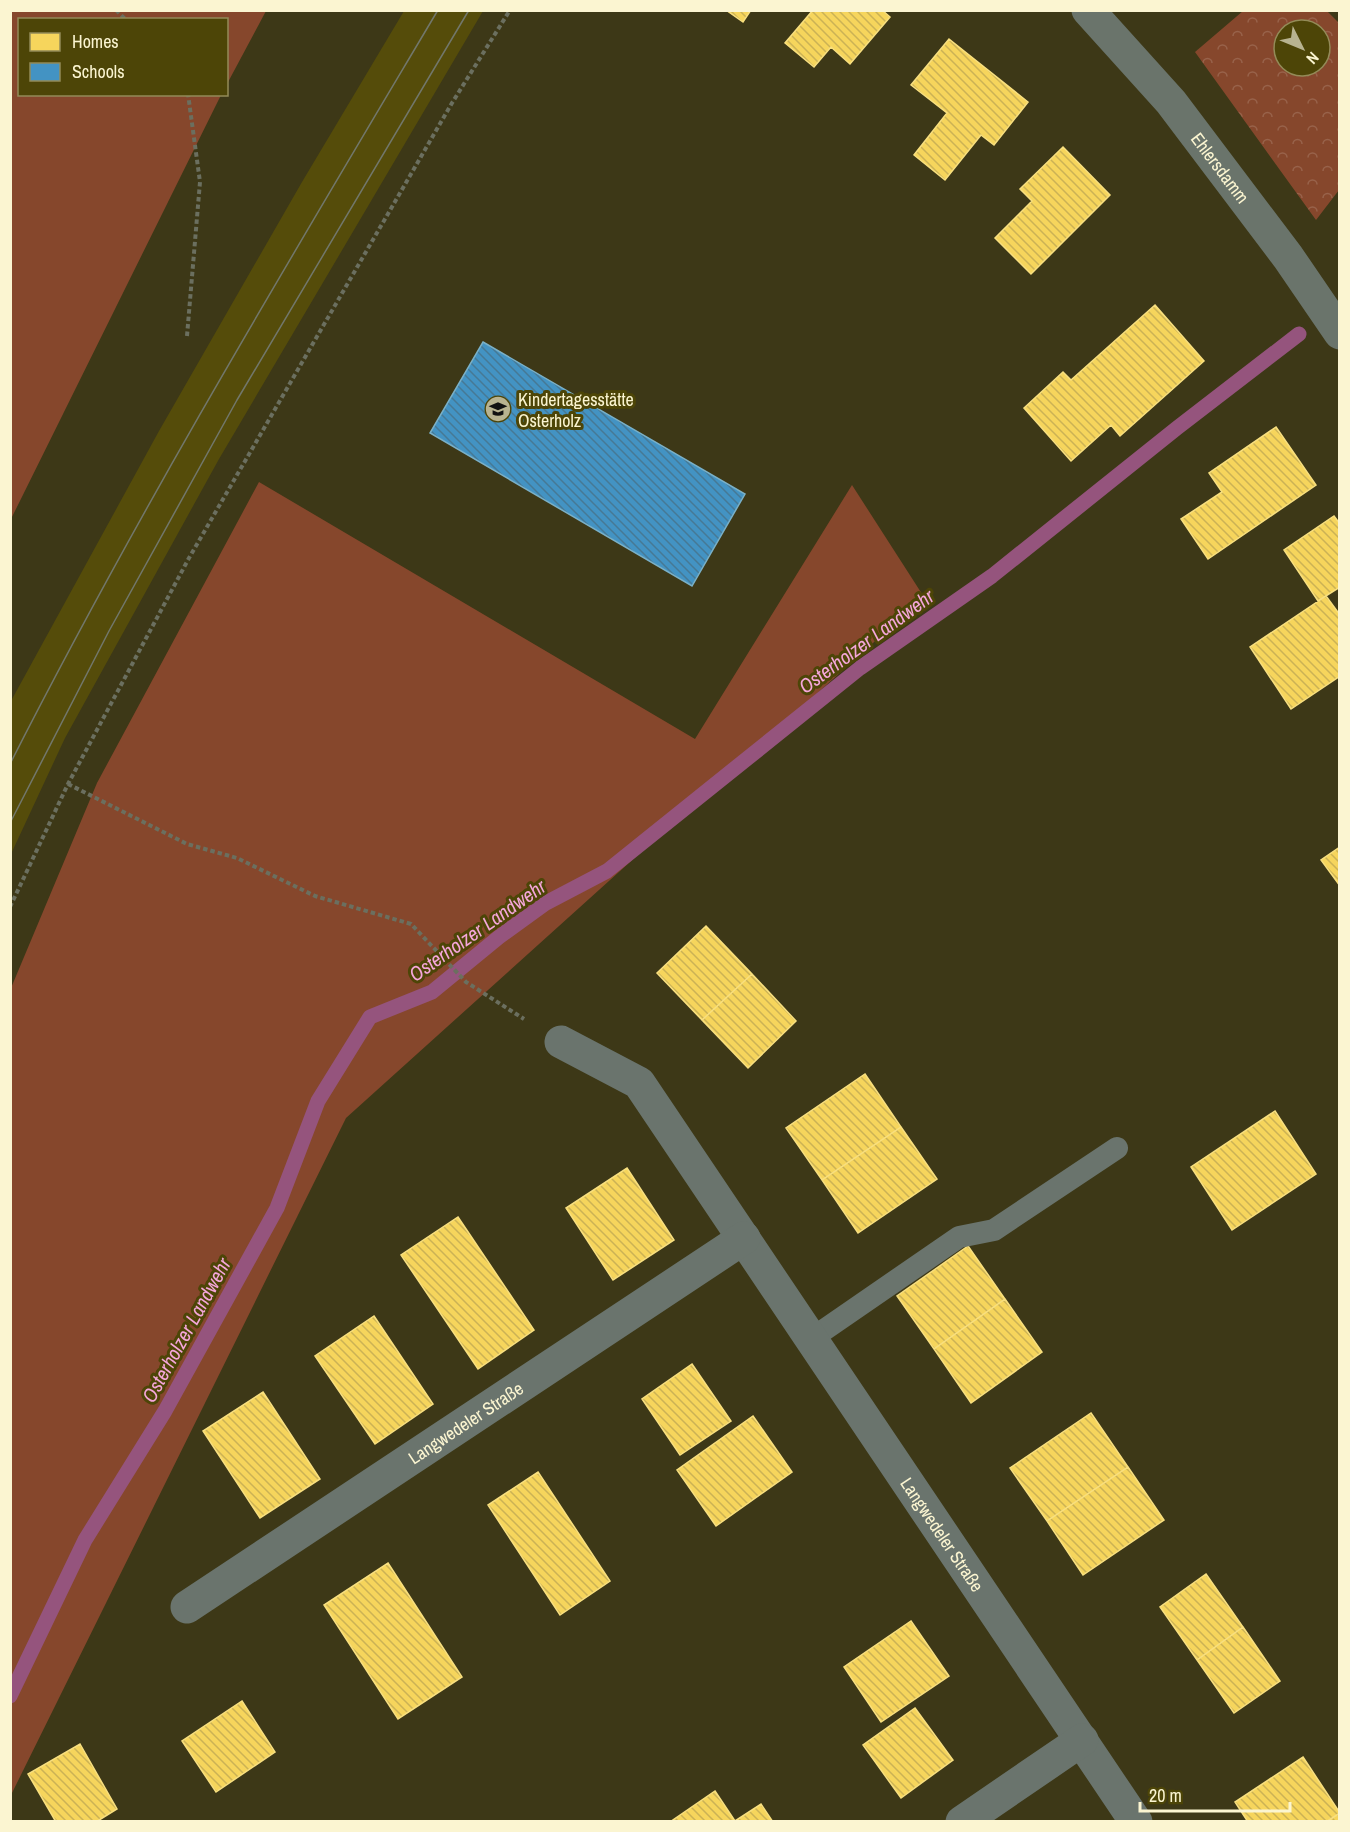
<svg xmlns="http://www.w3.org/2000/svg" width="1350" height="1832" font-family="'Archivo Narrow',sans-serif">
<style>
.built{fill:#554c0a}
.grass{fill:#86472c}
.forest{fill:url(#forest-crowns);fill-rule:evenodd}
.homes{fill:url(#homes-back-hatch);stroke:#f8df7f;stroke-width:1.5}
.schools{fill:url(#schools-back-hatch);stroke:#7ab0c7;stroke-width:1.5}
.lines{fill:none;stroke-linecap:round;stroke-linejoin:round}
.stream{stroke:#95547d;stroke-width:15}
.path{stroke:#6b6f5f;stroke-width:4;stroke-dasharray:4.5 3;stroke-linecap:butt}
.lane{stroke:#6a746d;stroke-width:22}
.street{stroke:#6a746d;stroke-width:33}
.secondary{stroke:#6a746b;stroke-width:33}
.tram{stroke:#72776b;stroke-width:1.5}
.labels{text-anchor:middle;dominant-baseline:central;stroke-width:6;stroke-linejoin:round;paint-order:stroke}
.street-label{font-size:18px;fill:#fbf5d1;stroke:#4d4507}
.poi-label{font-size:18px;fill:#fbf5d1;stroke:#4d4507;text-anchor:start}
.water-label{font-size:20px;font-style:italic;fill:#f5a6da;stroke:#4d4507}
</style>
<defs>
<pattern id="forest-crowns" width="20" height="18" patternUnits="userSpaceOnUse" patternTransform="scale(1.5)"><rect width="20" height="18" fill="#86472c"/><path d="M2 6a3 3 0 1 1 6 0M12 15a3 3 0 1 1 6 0" fill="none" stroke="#98624a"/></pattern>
<pattern id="homes-back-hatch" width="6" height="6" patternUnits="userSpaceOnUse" patternTransform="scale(1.5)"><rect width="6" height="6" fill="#f6d55c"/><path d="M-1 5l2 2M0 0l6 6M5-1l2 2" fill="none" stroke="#cbb255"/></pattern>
<pattern id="schools-back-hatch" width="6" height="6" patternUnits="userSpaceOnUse" patternTransform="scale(1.5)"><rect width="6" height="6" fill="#4393c3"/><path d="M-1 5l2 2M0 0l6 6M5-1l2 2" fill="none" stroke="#467995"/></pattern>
</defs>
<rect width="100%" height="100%" fill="#3d3817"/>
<path class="built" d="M 404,11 L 483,11 L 219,459 L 65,738 L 11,854 L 11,701 L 159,431 L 302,182 Z"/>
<path class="grass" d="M 11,10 L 266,11 L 227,84 L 226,20 L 20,20 L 20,94 L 221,95 L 11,519 Z
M 259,482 L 695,739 L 852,485 L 924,597 L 346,1118 L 11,1795 L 11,988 L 97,783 Z"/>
<path class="forest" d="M 1243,11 L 1327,11 L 1339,23 L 1339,190 L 1316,220 L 1195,52 ZM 1284,30 L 1320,30 L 1320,66 L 1284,66 Z"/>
<path class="homes" d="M 726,10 L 751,10 L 743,22 Z
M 813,10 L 882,10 L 890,17 L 850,64 L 831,47 L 814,67 L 785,43 Z
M 949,39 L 1028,102 L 994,145 L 981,135 L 945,180 L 914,155 L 947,113 L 911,85 Z
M 1063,147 L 1110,195 L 1031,274 L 995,238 L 1032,201 L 1020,189 Z
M 1155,305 L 1204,361 L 1120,436 L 1111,425 L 1071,461 L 1024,408 L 1063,372 L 1071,380 Z
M 1276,427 L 1316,485 L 1208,559 L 1181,519 L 1222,492 L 1209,473 Z
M 1334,516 L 1340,524 L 1340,587 L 1318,601 L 1284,550 Z
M 1326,596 L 1340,615 L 1340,676 L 1291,709 L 1250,647 Z
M 1340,847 L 1340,886 L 1321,860 Z
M 706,926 L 752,974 L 702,1020 L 657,973 Z
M 752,974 L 796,1021 L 748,1068 L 702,1020 Z
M 865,1074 L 901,1127 L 822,1180 L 786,1128 Z
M 1275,1111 L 1316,1174 L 1232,1230 L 1191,1167 Z
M 901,1127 L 937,1179 L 858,1233 L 822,1180 Z
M 627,1168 L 674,1240 L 613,1280 L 566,1208 Z
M 458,1217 L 534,1330 L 478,1369 L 401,1255 Z
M 968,1246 L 1005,1299 L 934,1349 L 897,1296 Z
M 1005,1299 L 1042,1352 L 971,1403 L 934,1349 Z
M 374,1316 L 433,1404 L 375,1444 L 315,1356 Z
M 692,1364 L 731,1421 L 680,1455 L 642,1399 Z
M 263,1392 L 320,1479 L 260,1518 L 203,1431 Z
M 1091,1413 L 1128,1467 L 1047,1521 L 1010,1468 Z
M 753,1416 L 792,1472 L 716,1526 L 677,1470 Z
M 1128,1467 L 1164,1520 L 1083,1575 L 1047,1521 Z
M 538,1472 L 610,1581 L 560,1615 L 488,1505 Z
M 388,1563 L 462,1677 L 398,1719 L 324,1605 Z
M 1206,1574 L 1243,1627 L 1197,1660 L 1160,1607 Z
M 911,1621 L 949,1676 L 881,1722 L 844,1667 Z
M 1243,1627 L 1280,1681 L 1234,1713 L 1197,1660 Z
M 242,1701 L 275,1752 L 216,1792 L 182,1741 Z
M 915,1708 L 953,1760 L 901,1798 L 863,1745 Z
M 80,1744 L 117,1809 L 96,1822 L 56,1822 L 28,1774 Z
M 1303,1757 L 1340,1813 L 1326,1822 L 1248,1822 L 1235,1802 Z
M 715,1791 L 735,1821 L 761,1804 L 773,1822 L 670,1822 Z
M 1340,1813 L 1340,1822 L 1326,1822 Z"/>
<path class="schools" d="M 483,342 L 745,494 L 692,586 L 430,433 Z"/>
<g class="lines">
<path class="stream" d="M 10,1696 L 85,1540 L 165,1411 L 277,1208 L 318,1101 L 370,1017 L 432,992 L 499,937 L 546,903 L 607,871 L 860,668 L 992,576 L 1177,428 L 1299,334"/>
<path class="path" d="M 116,10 L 126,20
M 187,336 L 200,182 L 188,94
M 68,784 L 187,844 L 237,858 L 315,896 L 411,924 L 466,982 L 524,1019
M 10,907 L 68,784 L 189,558 L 452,103 L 510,10"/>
<path class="lane" d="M 811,1339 L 959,1237 L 994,1230 L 1117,1148"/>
<g class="street">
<path id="s1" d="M 561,1042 L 639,1083 L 1136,1822"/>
<path id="s2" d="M 187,1607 L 744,1238"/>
<path d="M 962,1822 L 1082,1740"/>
</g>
<path class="secondary" id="s3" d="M 1088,10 L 1171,102 L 1288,257 L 1340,333"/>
<path class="tram" d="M 10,764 C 141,506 290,259 438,10
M 10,823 L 109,631 L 237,400 L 469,10"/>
</g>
<defs>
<g id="school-disc" transform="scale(1.35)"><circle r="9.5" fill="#b8b390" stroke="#4d4507"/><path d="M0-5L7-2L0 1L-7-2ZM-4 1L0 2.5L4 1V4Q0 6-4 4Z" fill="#111"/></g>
</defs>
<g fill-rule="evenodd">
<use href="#school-disc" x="498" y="409"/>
</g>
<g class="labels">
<g class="street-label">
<text stroke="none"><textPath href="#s3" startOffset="206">Ehlersdamm</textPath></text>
<text stroke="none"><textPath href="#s2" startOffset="334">Langwedeler Straße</textPath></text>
<text stroke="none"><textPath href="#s1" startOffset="632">Langwedeler Straße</textPath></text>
</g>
<g class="poi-label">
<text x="518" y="399">Kindertagesstätte<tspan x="518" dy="21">Osterholz</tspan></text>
</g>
<g class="water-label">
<text transform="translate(866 641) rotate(-36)">Osterholzer Landwehr</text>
<text transform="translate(477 930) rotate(-35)">Osterholzer Landwehr</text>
<text transform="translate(186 1330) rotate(-61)">Osterholzer Landwehr</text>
</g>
</g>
<rect width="1350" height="1832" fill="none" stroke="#fbf5d1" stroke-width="24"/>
<rect x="18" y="18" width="210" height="78" fill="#4d4507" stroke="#938b58" stroke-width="1.5"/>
<rect x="30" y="33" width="30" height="18" fill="#f6d55c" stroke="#938b58" stroke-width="1.5"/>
<text x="72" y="48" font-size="18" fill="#fbf5d1">Homes</text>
<rect x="30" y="63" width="30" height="18" fill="#4393c3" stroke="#938b58" stroke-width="1.5"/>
<text x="72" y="78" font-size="18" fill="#fbf5d1">Schools</text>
<g transform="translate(1302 48) rotate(133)"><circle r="28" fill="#4d4507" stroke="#938b58" stroke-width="1.5"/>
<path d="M0-4.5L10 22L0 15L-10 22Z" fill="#b8b390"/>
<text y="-9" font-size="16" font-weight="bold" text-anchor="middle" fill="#fbf5d1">N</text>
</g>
<path d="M1140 1802v9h150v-9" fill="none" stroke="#fbf5d1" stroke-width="3"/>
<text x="1149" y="1802" font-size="18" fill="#fbf5d1" stroke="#4d4507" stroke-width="4.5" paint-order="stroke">20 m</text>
</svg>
